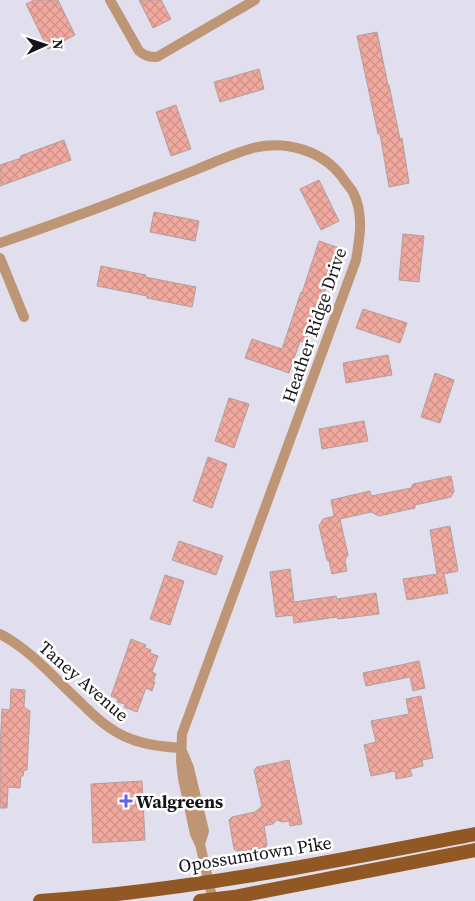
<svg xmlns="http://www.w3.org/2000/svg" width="475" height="901" font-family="'Source Serif 4',serif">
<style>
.building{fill:url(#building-cross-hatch);stroke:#b0a09d}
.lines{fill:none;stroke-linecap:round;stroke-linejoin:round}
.minor{stroke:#be9575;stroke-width:10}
.major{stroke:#915824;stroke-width:14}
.poi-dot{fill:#6163dc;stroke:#fff;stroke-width:2}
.labels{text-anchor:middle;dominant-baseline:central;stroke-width:5;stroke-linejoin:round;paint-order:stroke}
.street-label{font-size:18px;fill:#151419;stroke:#fff}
.poi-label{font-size:18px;font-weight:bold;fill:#151419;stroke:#fff;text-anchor:start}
</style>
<defs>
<pattern id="building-cross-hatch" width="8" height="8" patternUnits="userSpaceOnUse" patternTransform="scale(1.25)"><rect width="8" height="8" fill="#f1a99f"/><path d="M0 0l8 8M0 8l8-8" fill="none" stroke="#ce9188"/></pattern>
</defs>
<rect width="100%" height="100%" fill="#e1dfed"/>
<path class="building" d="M 34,0 L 58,0 L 75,35 L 48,49 L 26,4 Z
M 139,0 L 161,0 L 171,19 L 153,28 Z
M 377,32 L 388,85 L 389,85 L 400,139 L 402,138 L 409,183 L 389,187 L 380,134 L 378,134 L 357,36 Z
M 259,69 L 264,89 L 220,102 L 214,82 Z
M 176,105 L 191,149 L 171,156 L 156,112 Z
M 64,140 L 71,160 L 0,186 L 0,165 L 21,158 L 20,156 Z
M 319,180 L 339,221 L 321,230 L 300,189 Z
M 154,212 L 199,221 L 195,241 L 150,232 Z
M 403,234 L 424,236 L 419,282 L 399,280 Z
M 319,241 L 339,248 L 325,291 L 323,291 L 305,343 L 300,341 L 289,373 L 245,358 L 252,339 L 282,349 L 301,292 L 302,293 Z
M 101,266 L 146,275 L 145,277 L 196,287 L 192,307 L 147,298 L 147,296 L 97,286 Z
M 363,309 L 407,323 L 400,343 L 356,328 Z
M 388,355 L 392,375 L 346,383 L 343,363 Z
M 435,373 L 454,380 L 440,423 L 421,417 Z
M 229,398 L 249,404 L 234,448 L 215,441 Z
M 364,421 L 368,441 L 322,449 L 319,429 Z
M 208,457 L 227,464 L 212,508 L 193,501 Z
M 451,476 L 454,491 L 451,497 L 415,505 L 415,508 L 379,516 L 371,512 L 340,519 L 348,555 L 345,560 L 347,571 L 332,574 L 329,561 L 327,560 L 319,526 L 323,519 L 334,516 L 331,500 L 370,491 L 371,496 L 411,488 L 413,484 Z
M 450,526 L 458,571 L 444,574 L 448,593 L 407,600 L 403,579 L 437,574 L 430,530 Z
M 179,541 L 223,556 L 216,575 L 172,560 Z
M 290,569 L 294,602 L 336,596 L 337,599 L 376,593 L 379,614 L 338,619 L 337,617 L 294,623 L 293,615 L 276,617 L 270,572 Z
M 165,575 L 184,581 L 170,625 L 150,619 Z
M 131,639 L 146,645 L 145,648 L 151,650 L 150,653 L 158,656 L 152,672 L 156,674 L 153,682 L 155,682 L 152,691 L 146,688 L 137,712 L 124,707 L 125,704 L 117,702 L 118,699 L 111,696 Z
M 419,661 L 425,688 L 413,691 L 410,677 L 366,686 L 363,673 Z
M 11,689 L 25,690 L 24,707 L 30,711 L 27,770 L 24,770 L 23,776 L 21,776 L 20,788 L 8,787 L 7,808 L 0,808 L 0,749 L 2,709 L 10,710 Z
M 421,696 L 433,758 L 422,760 L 423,766 L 410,769 L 412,776 L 396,779 L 395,771 L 371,776 L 364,745 L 376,742 L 371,721 L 409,714 L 406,699 Z
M 289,760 L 302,824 L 290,826 L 289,821 L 282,822 L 277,820 L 273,824 L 264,826 L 267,844 L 266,847 L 244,852 L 243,850 L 237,851 L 234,849 L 229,820 L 232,817 L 255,812 L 262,806 L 254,770 L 257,767 Z
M 142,781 L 145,840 L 93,843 L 91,784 Z"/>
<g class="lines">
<path class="minor" d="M 110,0 L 139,51 C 145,56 149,57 157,57 L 255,0
M 0,243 C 43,228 86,213 129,196 C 152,187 176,178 200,168 C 217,161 235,153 253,148 C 285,140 322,150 342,177 C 345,182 350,187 353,192 C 364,214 360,237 356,260 L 182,734 L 181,761 L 183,779 L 195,834 L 200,844 L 213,901
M 0,258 L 24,317
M 0,634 C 31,650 54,678 79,701 C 94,716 111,732 131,739 C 146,745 165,747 181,748
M 183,753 L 189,768 L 204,831 L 200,844"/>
<path class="major" d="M 40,901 C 186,891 331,862 475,834
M 200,901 L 234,897 L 475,850"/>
</g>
<path class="poi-dot" d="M123.5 793.5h5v5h5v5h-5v5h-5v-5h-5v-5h5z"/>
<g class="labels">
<g class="street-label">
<text transform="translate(314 325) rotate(-71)">Heather Ridge Drive</text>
<text transform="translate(84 681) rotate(41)">Taney Avenue</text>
<text transform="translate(255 854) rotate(-9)">Opossumtown Pike</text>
</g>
<g class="poi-label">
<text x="136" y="801">Walgreens</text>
</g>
</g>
<g transform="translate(45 45) rotate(87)" stroke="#ffffff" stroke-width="4" paint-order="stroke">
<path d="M0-4L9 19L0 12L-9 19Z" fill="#151419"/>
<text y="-8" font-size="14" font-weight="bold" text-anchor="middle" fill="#151419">N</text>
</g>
</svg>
